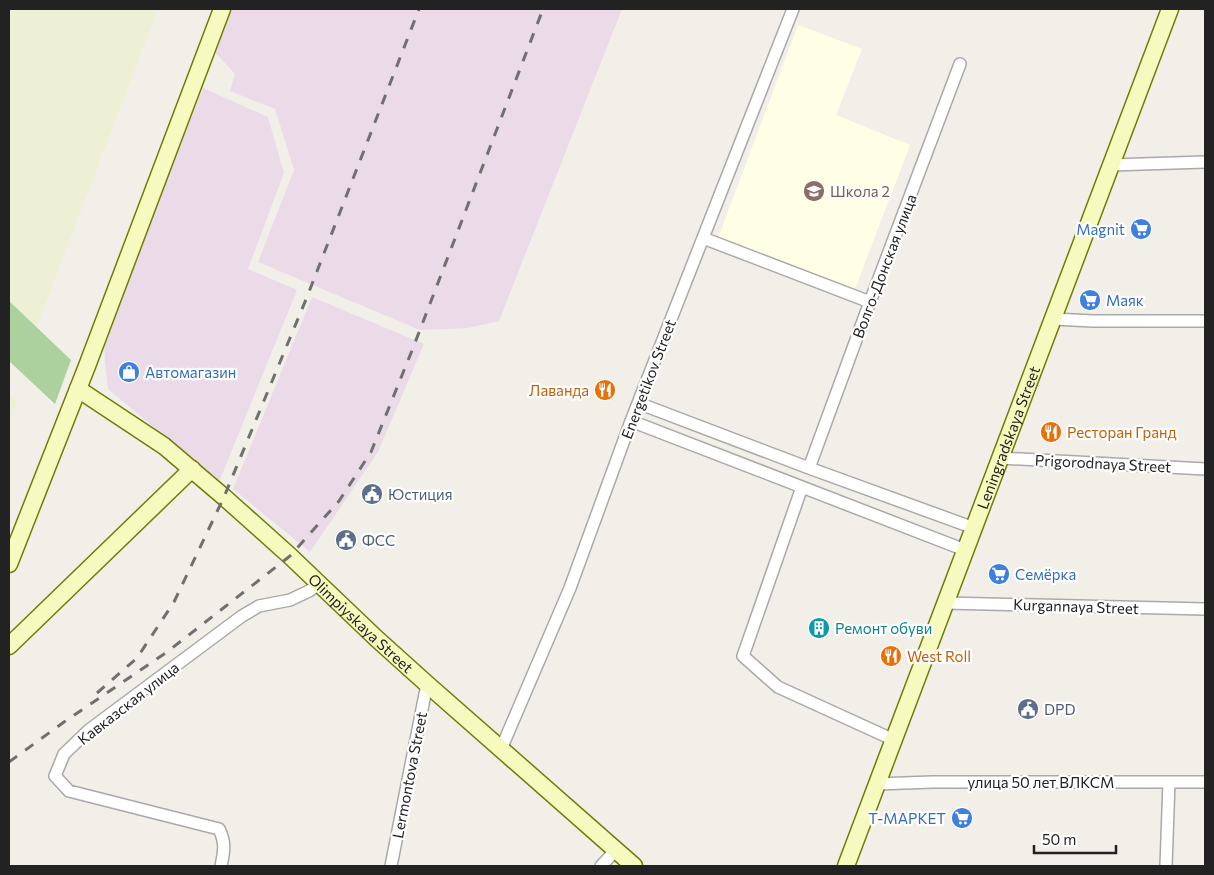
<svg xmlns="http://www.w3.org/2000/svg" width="1214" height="875" font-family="Commissioner,sans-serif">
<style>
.industrial{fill:#ebdbe8}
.education{fill:#ffffe5}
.farmland{fill:#eef0d5}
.forest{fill:#add19e}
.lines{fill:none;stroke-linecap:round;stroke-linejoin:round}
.street-casing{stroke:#a9a9a9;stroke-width:14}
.secondary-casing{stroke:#707d05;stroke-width:19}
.street{stroke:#fff;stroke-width:11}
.secondary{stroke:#f7fabf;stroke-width:16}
.rail{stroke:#707070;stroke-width:3;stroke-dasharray:10 10;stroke-linecap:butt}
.labels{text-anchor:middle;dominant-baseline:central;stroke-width:4.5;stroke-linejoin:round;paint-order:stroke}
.education-label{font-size:15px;fill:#785e54;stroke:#fff;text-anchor:start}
.shop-label{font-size:15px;fill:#366cbe;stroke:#fff;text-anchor:start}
.street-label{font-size:15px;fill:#222;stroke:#fff}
.food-label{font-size:15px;fill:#c56008;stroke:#fff;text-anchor:start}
.service-label{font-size:15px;fill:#4e5e75;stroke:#fff;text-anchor:start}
.culture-label{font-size:15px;fill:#0d838f;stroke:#fff;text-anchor:start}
</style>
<rect width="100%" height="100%" fill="#f2efe9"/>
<path class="industrial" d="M 229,9 L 622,9 L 499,321 L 468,328 L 420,330 L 258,262 L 294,170 L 275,109 L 230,91 L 235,74 L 213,50 Z
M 203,88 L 268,117 L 284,173 L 248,269 L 297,290 L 219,482 L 108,389 L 105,363 L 104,338 Z
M 312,297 L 424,344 L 378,452 L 310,552 L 233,489 Z"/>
<path class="education" d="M 798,25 L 862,49 L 836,115 L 910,145 L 855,289 L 718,238 Z"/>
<path class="farmland" d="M 9,9 L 158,9 L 32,339 L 9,316 Z
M 9,393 L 17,401 L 9,421 Z"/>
<path class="forest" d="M 9,301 L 71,360 L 55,404 L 9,361 Z"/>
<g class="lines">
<g class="street-casing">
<path id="street" d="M 1111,165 L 1205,162
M 703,238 L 870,302
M 1053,319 L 1093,321 L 1205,321
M 638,403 L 809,468 L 974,528
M 631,421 L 965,550
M 1000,458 L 1205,469
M 809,468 L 870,302 L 960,64
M 802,487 L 743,656 L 778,687 L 894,740
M 946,603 L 1205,609
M 501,749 L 570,588 L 631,421 L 793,9
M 877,784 L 932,782 L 1205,782
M 221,866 C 224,852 226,843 219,829 L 69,791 L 55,776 L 64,754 L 89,730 L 242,616 L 259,606 L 290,600 L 309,591 L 319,584
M 391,866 L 427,684
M 601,866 L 616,850
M 1166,866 L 1169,782"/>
</g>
<g class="secondary-casing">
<g id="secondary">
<path id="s1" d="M 78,389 L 164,446 L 224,497 L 290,556 L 377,639 L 427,684 L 634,866"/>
<path d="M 9,564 L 87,366 L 222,9"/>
<path d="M 9,646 L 192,469"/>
<path id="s2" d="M 846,866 L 1170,9"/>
</g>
</g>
<use href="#street" class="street"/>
<use href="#secondary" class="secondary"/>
<path class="rail" d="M 97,693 L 137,658 L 174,602 L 224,497 L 307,297 L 419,9
M 9,762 L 64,722 L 167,652 L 290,556 L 339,501 L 371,452 L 413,348 L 543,9"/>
</g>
<defs>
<g id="school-disc" transform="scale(1.125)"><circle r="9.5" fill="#8d6e63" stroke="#fff"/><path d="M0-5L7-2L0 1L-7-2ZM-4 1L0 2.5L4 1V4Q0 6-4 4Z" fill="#fff"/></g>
<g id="supermarket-disc" transform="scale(1.125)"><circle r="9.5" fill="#3f7fe0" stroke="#fff"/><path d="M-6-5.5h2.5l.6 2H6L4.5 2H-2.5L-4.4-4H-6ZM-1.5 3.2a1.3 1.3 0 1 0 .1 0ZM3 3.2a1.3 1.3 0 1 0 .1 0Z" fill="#fff"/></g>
<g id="shop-disc" transform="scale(1.125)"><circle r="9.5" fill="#3f7fe0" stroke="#fff"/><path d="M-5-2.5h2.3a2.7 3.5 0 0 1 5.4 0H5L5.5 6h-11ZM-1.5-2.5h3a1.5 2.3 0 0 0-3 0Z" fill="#fff"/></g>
<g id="restaurant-disc" transform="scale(1.125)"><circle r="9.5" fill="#e8710a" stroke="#fff"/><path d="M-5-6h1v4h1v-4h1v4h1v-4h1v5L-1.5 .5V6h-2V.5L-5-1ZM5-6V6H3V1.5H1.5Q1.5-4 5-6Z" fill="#fff"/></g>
<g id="civic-disc" transform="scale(1.125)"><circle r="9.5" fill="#5c6f8a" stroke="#fff"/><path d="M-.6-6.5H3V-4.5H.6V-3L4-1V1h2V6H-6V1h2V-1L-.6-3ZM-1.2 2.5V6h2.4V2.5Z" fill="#fff"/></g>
<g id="building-disc" transform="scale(1.125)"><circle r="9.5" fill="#0f9aa8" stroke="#fff"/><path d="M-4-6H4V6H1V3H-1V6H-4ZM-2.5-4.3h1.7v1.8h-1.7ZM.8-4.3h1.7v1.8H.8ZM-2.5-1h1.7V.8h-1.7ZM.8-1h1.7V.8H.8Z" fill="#fff"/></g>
</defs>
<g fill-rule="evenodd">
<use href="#school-disc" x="814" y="191"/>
<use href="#supermarket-disc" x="1141" y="229"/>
<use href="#supermarket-disc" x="1090" y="300"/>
<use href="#shop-disc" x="129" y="372"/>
<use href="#restaurant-disc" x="605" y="390"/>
<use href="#restaurant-disc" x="1051" y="432"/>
<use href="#civic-disc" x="372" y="494"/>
<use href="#civic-disc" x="346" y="540"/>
<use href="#supermarket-disc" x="999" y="574"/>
<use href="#building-disc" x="819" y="628"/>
<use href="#restaurant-disc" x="891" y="656"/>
<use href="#civic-disc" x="1028" y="709"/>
<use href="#supermarket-disc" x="962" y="818"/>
</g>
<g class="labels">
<g class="education-label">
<text x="830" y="191">Школа 2</text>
</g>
<g class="shop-label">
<text x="1125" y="229" text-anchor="end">Magnit</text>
<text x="1106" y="300">Маяк</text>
<text x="145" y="372">Автомагазин</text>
<text x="1015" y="574">Семёрка</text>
<text x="946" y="818" text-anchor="end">Т-МАРКЕТ</text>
</g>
<g class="street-label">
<text transform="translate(884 266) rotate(-69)">Волго-Донская улица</text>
<text transform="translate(648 379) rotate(-69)">Energetikov Street</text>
<text stroke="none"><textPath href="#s2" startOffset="458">Leningradskaya Street</textPath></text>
<text transform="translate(1103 463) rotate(3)">Prigorodnaya Street</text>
<text transform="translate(1076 606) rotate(2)">Kurgannaya Street</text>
<text stroke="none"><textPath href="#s1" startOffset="368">Olimpiyskaya Street</textPath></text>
<text transform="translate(128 703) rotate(-38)">Кавказская улица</text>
<text transform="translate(409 775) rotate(-79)">Lermontova Street</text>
<text x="1041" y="782">улица 50 лет ВЛКСМ</text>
</g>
<g class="food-label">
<text x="589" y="390" text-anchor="end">Лаванда</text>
<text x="1067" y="432">Ресторан Гранд</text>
<text x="907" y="656">West Roll</text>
</g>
<g class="service-label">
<text x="388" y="494">Юстиция</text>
<text x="362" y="540">ФСС</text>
<text x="1044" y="709">DPD</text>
</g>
<g class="culture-label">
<text x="835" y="628">Ремонт обуви</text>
</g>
</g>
<rect width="1214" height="875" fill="none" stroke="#222222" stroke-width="20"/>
<path d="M1034 845v8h82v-8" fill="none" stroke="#222222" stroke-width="2.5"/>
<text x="1042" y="845" font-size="15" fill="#222222" stroke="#ffffff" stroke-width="4" paint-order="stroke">50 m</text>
</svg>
